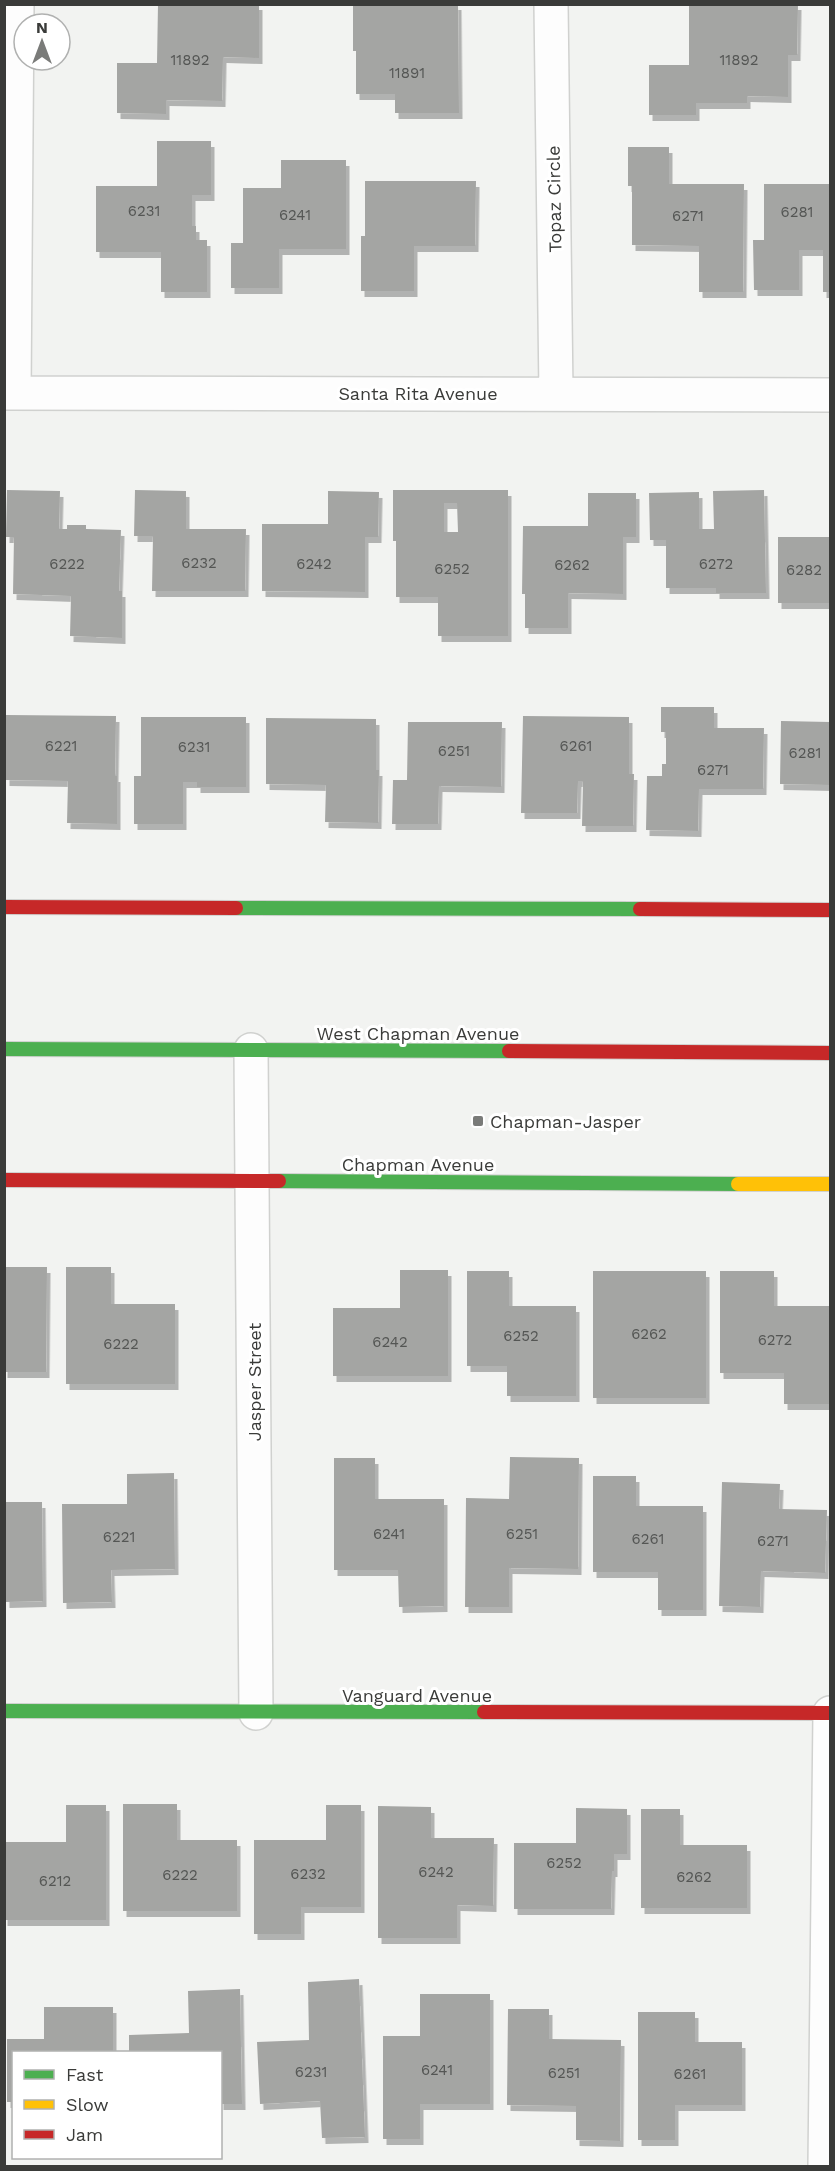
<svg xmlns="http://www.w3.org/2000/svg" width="835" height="2171" font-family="'Work Sans',sans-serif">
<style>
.building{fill:#a4a5a3;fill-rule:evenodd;filter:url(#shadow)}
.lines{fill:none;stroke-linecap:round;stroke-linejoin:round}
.street-casing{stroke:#d0d1cf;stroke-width:36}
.fast-casing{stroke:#d0d1cf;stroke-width:16}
.slow-casing{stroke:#d0d1cf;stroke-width:16}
.jam-casing{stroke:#d0d1cf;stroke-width:16}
.street{stroke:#fdfdfd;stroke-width:33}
.fast{stroke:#4caf50;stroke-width:14}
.slow{stroke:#ffc107;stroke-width:14}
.jam{stroke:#c62828;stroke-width:14}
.poi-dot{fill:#7a7b79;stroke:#fff;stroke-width:2}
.labels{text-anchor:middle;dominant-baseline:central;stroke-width:6;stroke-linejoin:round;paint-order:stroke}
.number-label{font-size:15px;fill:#545654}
.street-label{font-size:18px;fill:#3a3b39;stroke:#fff}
.poi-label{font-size:18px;fill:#3a3b39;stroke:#fff;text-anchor:start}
</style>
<defs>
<filter id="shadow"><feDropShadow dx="3.5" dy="6" stdDeviation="0" flood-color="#0004"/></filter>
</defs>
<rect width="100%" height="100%" fill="#f2f3f1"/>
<path class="building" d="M 158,4 L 259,4 L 259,58 L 223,57 L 222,101 L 166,100 L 166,114 L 117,113 L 117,63 L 157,63 Z
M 353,4 L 458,4 L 459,113 L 395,113 L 395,94 L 356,94 L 356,51 L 353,51 Z
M 689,4 L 798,4 L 797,55 L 788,55 L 788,97 L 747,96 L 747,103 L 696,103 L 696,115 L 649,115 L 649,65 L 689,65 Z
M 157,141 L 211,141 L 211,195 L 192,195 L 192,226 L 196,226 L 196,240 L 207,240 L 207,292 L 161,292 L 161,252 L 96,252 L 96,186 L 157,186 Z
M 628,147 L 669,147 L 669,184 L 744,184 L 743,292 L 699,292 L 699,246 L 632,245 L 632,186 L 628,186 Z
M 281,160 L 346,160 L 346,249 L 279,249 L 279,288 L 231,288 L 231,243 L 243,243 L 243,188 L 281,188 Z
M 365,181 L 476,181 L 475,246 L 414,246 L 414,291 L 361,291 L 361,236 L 365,236 Z
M 764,184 L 830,184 L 830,292 L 823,292 L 823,250 L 799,250 L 799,290 L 754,290 L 753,240 L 764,240 Z
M 7,490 L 60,491 L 59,529 L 67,529 L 67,525 L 86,525 L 86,529 L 121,530 L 119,591 L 122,591 L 122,638 L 70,636 L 71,596 L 13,594 L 14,537 L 6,537 Z
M 135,490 L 186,491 L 186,529 L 246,529 L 245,591 L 152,591 L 153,536 L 134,536 Z
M 393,490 L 508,490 L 508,636 L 438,636 L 438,597 L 396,597 L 396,541 L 393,541 ZM 444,503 L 457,503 L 458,532 L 444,532 Z
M 764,490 L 766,593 L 716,593 L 716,588 L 666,588 L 666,540 L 650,540 L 649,493 L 699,492 L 699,529 L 714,529 L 713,491 Z
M 328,491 L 379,492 L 378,537 L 365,537 L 365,592 L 262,591 L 262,524 L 328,524 Z
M 588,493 L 636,493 L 636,537 L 623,537 L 623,594 L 568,593 L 568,628 L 525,628 L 525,594 L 522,594 L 523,526 L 588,526 Z
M 778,537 L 830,537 L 830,603 L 778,603 Z
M 661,707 L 714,707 L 714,728 L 764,728 L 763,789 L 699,789 L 698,831 L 646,830 L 647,776 L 662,776 L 662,764 L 666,764 L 666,732 L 661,732 Z
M 6,715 L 116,716 L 115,776 L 117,776 L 117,824 L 67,823 L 68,781 L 6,780 Z
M 523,716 L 629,717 L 629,774 L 634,774 L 633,826 L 582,826 L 583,781 L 578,781 L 577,813 L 521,813 Z
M 141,717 L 246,717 L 246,787 L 197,787 L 197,782 L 183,782 L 183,824 L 134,824 L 134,776 L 141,776 Z
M 266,718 L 376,719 L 376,770 L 379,770 L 378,823 L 325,822 L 326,785 L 266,784 Z
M 781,721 L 830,722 L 830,785 L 780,784 Z
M 408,722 L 502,722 L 501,787 L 439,786 L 438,824 L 392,824 L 393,780 L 407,780 Z
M 4,1267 L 47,1267 L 46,1372 L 4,1372 Z
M 66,1267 L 111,1267 L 111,1304 L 175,1304 L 175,1384 L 66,1384 Z
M 400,1270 L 448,1270 L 448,1376 L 333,1376 L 333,1308 L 400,1308 Z
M 467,1271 L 509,1271 L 509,1306 L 576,1306 L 576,1396 L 507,1396 L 507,1366 L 467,1366 Z
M 593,1271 L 706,1271 L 706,1398 L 593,1398 Z
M 720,1271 L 774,1271 L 774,1306 L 830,1306 L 830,1404 L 784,1404 L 784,1373 L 720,1373 Z
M 510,1457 L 579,1458 L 578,1569 L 509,1568 L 509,1607 L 465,1607 L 466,1498 L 509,1499 Z
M 334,1458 L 375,1458 L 375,1499 L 444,1499 L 444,1606 L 399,1607 L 398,1570 L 334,1570 Z
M 174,1473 L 175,1569 L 111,1570 L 112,1602 L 63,1603 L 62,1504 L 127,1504 L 127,1474 Z
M 593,1476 L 636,1476 L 636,1506 L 703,1506 L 703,1610 L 658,1610 L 658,1572 L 593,1572 Z
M 722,1482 L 780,1484 L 779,1509 L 827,1510 L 825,1573 L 761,1571 L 760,1607 L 719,1606 Z
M 4,1502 L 42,1502 L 43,1601 L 6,1602 Z
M 123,1804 L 177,1804 L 177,1840 L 237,1840 L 237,1911 L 123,1911 Z
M 66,1805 L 106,1805 L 106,1920 L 4,1920 L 4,1842 L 66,1842 Z
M 326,1805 L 361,1805 L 361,1907 L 301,1907 L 301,1934 L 254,1934 L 254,1840 L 326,1840 Z
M 378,1806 L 431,1807 L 431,1838 L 494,1838 L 493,1906 L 457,1905 L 457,1938 L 378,1938 Z
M 576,1808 L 627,1809 L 627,1854 L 614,1854 L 614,1871 L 612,1871 L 611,1909 L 514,1909 L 514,1843 L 576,1843 Z
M 641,1809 L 680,1809 L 680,1845 L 747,1845 L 747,1908 L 641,1908 Z
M 359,1979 L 365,2137 L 322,2138 L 320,2101 L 260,2104 L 257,2042 L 309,2040 L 308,1982 Z
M 240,1989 L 242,2104 L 220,2104 L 220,2052 L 129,2052 L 129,2035 L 189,2033 L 188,1991 Z
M 420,1994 L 490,1994 L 490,2104 L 420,2104 L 420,2139 L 383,2139 L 383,2036 L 420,2036 Z
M 44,2007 L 113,2007 L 113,2052 L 14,2052 L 14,2102 L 7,2102 L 7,2039 L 44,2039 Z
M 508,2009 L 549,2009 L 549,2039 L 621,2040 L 620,2141 L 576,2140 L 576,2106 L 507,2105 Z
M 638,2012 L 695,2012 L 695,2042 L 742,2042 L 742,2105 L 675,2105 L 675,2140 L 638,2140 Z"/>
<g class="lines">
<g class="street-casing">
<path id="street" d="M 551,4 L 556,393
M 4,393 L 830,395
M 14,393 L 17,4
M 251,1050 L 256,1713
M 825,2166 L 830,1713"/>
</g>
<g class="fast-casing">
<path id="fast" d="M 236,908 L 640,909
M 4,1049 L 509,1051
M 279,1181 L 738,1184
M 4,1711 L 484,1712"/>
</g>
<g class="slow-casing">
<path id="slow" d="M 738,1184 L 830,1184"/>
</g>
<g class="jam-casing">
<path id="jam" d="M 4,907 L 236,908
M 640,909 L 830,910
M 509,1051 L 830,1053
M 4,1180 L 279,1181
M 484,1712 L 830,1713"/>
</g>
<use href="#street" class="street"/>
<use href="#fast" class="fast"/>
<use href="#slow" class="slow"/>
<use href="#jam" class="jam"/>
</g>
<rect class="poi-dot" x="472" y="1115" width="12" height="12" rx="3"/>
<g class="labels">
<g class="number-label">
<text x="190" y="60">11892</text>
<text x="739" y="60">11892</text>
<text x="407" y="73">11891</text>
<text x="144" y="211">6231</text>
<text x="797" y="212">6281</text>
<text x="295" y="215">6241</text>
<text x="688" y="216">6271</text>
<text x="199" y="563">6232</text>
<text x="67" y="564">6222</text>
<text x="314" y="564">6242</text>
<text x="716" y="564">6272</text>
<text x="572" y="565">6262</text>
<text x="452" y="569">6252</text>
<text x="804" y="570">6282</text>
<text x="61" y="746">6221</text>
<text x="576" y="746">6261</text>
<text x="194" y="747">6231</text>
<text x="454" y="751">6251</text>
<text x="805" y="753">6281</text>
<text x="713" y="770">6271</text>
<text x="649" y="1334">6262</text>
<text x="521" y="1336">6252</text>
<text x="775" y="1340">6272</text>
<text x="390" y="1342">6242</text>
<text x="121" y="1344">6222</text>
<text x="389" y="1534">6241</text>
<text x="522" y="1534">6251</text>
<text x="119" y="1537">6221</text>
<text x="648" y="1539">6261</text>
<text x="773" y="1541">6271</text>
<text x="564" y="1863">6252</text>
<text x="436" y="1872">6242</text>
<text x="308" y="1874">6232</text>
<text x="180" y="1875">6222</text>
<text x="694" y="1877">6262</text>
<text x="55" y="1881">6212</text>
<text x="437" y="2070">6241</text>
<text x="311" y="2072">6231</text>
<text x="564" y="2073">6251</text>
<text x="690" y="2074">6261</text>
</g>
<g class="street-label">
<text transform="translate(554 199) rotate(-91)">Topaz Circle</text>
<text x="418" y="393">Santa Rita Avenue</text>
<text x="418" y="1033">West Chapman Avenue</text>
<text x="418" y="1164">Chapman Avenue</text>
<text transform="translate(254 1382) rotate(-90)">Jasper Street</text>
<text x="417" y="1695">Vanguard Avenue</text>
</g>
<g class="poi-label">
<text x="490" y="1121">Chapman-Jasper</text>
</g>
</g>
<rect width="835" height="2171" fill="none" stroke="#3a3b39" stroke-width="12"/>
<rect x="12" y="2051" width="210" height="108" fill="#ffffff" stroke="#b0b1b0" stroke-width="1.5"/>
<rect x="24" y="2070" width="30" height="9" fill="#4caf50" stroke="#b0b1b0" stroke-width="1.5"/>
<text x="66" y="2081" font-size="18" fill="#3a3b39">Fast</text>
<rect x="24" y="2100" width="30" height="9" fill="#ffc107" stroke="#b0b1b0" stroke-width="1.5"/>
<text x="66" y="2111" font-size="18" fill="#3a3b39">Slow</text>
<rect x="24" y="2130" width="30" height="9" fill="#c62828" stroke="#b0b1b0" stroke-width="1.5"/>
<text x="66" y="2141" font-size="18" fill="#3a3b39">Jam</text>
<g transform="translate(42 42)"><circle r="28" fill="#ffffff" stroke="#b0b1b0" stroke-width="1.5"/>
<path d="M0-4.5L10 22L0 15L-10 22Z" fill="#7a7b79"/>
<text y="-9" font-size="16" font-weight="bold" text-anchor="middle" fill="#3a3b39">N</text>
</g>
</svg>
